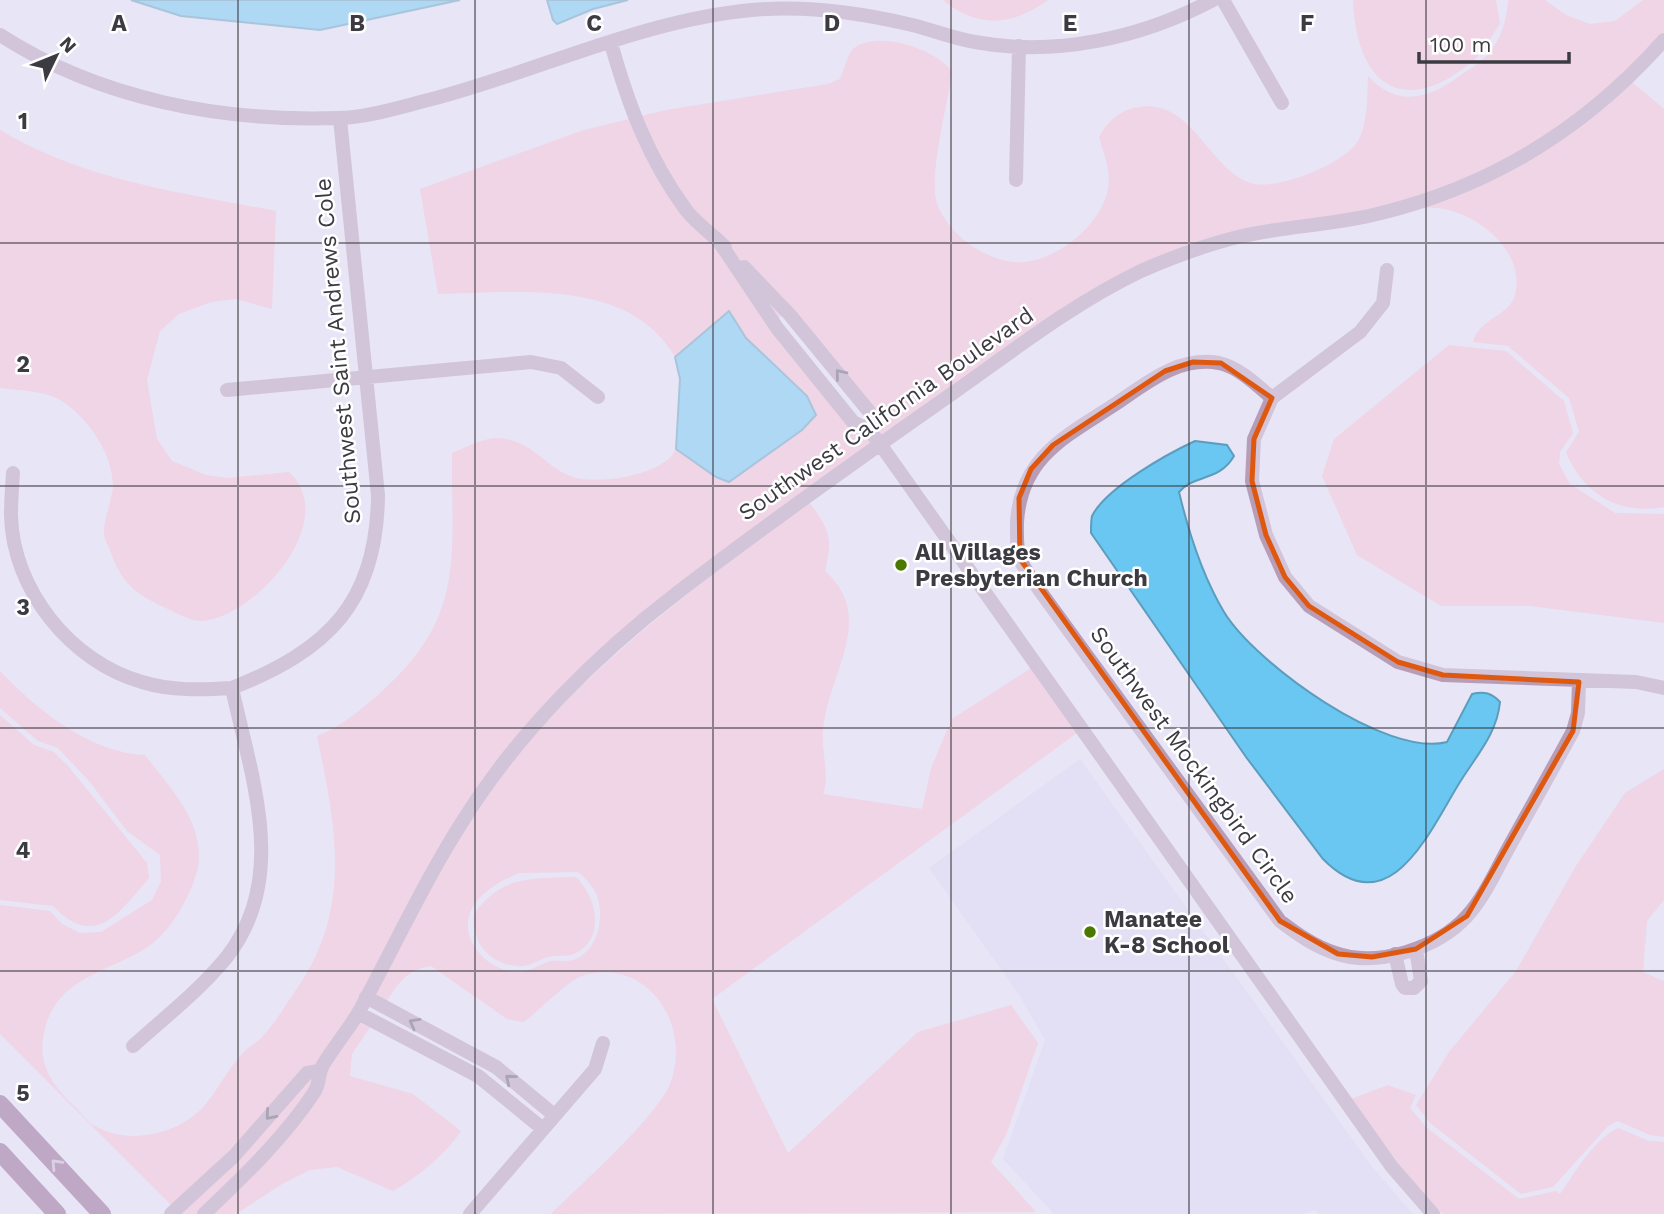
<svg xmlns="http://www.w3.org/2000/svg" width="1664" height="1214" font-family="'Work Sans',sans-serif">
<style>
.built{fill:#ddd8f1}
.green{fill:#f8c0d0;fill-rule:evenodd}
.water{fill:#69c7f2;stroke:#5c9dbd;stroke-width:2}
.lines{fill:none;stroke-linecap:round;stroke-linejoin:round}
.minor{stroke:#b89db7;stroke-width:14}
.major{stroke:#8e5e8d;stroke-width:18}
.oneway{stroke:#615865}
.oneway2{stroke:#ccb7cc}
.marked{fill:none;stroke:#df580f;stroke-width:5;stroke-linejoin:round}
.grid{fill:none;stroke:#3c3b42;stroke-width:2;stroke-opacity:0.55}
.poi-dot{fill:#497900;stroke:#fff;stroke-width:2.5}
.labels{text-anchor:middle;dominant-baseline:central;stroke-width:5;stroke-linejoin:round;paint-order:stroke}
.street-label{font-size:23px;fill:#3c3b42;stroke:#fff}
.poi-label{font-size:23px;font-weight:bold;fill:#3c3b42;stroke:#fff;text-anchor:start}
.grid-label{font-size:23px;text-anchor:middle;font-weight:bold;fill:#3c3b42;stroke:#fff;stroke-width:5;stroke-linejoin:round;paint-order:stroke}
</style>
<rect width="100%" height="100%" fill="#e8e5f6"/>
<path class="built" d="M 1080,759 L 1373,1168 L 1413,1214 L 1319,1214 L 1315,1210 L 1301,1214 L 1054,1214 L 1003,1159 L 1045,1040 L 1020,996 L 929,868 Z"/>
<path class="green" d="M 943,0 L 1048,0 C 1012,26 978,29 943,0 Z
M 1353,0 L 1496,0 L 1500,24 C 1492,35 1485,50 1475,59 C 1405,120 1356,86 1353,0 Z
M 1508,0 L 1545,0 L 1566,15 L 1590,24 L 1615,21 L 1643,0 L 1664,0 L 1664,32 L 1616,83 L 1537,144 L 1435,192 L 1134,269 L 1111,279 L 882,437 L 785,313 L 777,320 L 872,444 L 748,533 L 505,753 L 353,1011 L 316,1066 L 172,1206 L 0,1034 L 0,905 L 50,911 L 62,924 L 80,933 L 101,932 L 152,900 L 161,881 L 160,855 L 127,831 L 89,781 L 58,748 L 38,741 L 0,708 L 0,671 C 37,710 90,753 145,755 C 170,788 208,826 197,871 C 190,897 171,931 149,946 C 107,974 52,977 43,1038 C 39,1067 54,1087 74,1106 C 80,1112 86,1120 93,1125 C 128,1146 178,1135 204,1106 C 218,1090 227,1070 242,1054 C 247,1048 256,1044 262,1037 C 275,1024 285,1005 296,990 C 353,909 336,826 317,736 C 341,727 360,710 379,694 C 467,616 451,559 452,453 C 465,448 485,437 498,438 C 533,441 541,463 568,475 C 591,487 665,476 676,449 L 703,468 L 798,386 L 746,338 L 729,311 L 675,357 C 629,277 516,293 438,294 L 420,189 L 584,130 L 666,110 L 828,84 L 840,79 C 844,71 847,55 853,49 C 876,29 937,49 952,72 C 948,104 928,176 937,203 C 948,236 990,265 1025,262 C 1059,259 1103,223 1108,188 C 1111,170 1104,154 1099,137 C 1105,125 1117,113 1130,109 C 1190,91 1206,167 1250,183 C 1275,192 1348,163 1359,139 C 1368,121 1367,97 1368,76 C 1398,109 1430,98 1461,75 C 1470,69 1480,63 1487,55 C 1501,40 1507,20 1508,0 Z
M 1632,82 L 1664,109 L 1664,507 C 1619,515 1584,495 1566,452 L 1579,432 L 1569,398 L 1508,346 L 1473,342 C 1479,318 1509,317 1515,295 C 1528,245 1460,198 1416,209 C 1498,177 1568,145 1632,82 Z
M 0,130 C 83,180 182,193 276,211 L 272,309 L 236,299 L 211,302 L 179,314 L 160,331 L 147,380 L 157,439 L 172,461 L 206,475 L 227,478 L 289,472 C 341,520 257,615 204,621 C 195,622 182,616 174,612 C 140,596 124,589 111,553 C 109,547 104,539 104,533 C 103,523 112,500 113,486 C 113,454 88,418 62,401 C 47,391 18,390 0,388 Z
M 1449,345 L 1506,351 L 1564,401 L 1573,433 L 1560,452 L 1559,464 L 1570,484 L 1615,513 L 1664,514 L 1664,623 L 1530,606 L 1441,606 L 1357,555 L 1322,476 L 1334,439 Z
M 809,502 C 830,530 833,537 825,571 C 878,618 827,675 823,731 C 821,749 830,778 823,794 L 922,809 L 931,768 L 952,719 L 1031,668 L 1077,733 L 712,999 L 788,1153 L 918,1032 L 1011,1005 L 1038,1043 L 1006,1135 L 991,1162 L 1036,1212 L 551,1214 C 581,1184 655,1119 670,1084 C 693,1026 647,955 582,976 C 570,979 537,1012 524,1022 L 507,1019 L 431,966 C 406,971 400,981 387,1001 L 374,994 C 404,935 434,874 471,818 C 558,686 684,595 809,502 ZM 519,873 L 578,872 C 593,884 601,897 600,917 C 600,934 590,955 573,960 C 565,962 558,960 551,961 C 539,964 530,973 515,972 C 491,970 466,947 468,923 C 470,897 498,882 519,873 Z
M 0,715 L 34,745 L 54,752 L 68,766 L 147,863 L 149,878 C 119,913 95,950 53,906 L 0,900 Z
M 1664,769 L 1664,900 L 1647,921 L 1643,972 L 1664,981 L 1664,1137 L 1650,1135 L 1618,1121 L 1607,1127 L 1553,1187 L 1521,1194 L 1430,1123 L 1416,1105 L 1449,1052 L 1516,971 L 1576,866 L 1625,793 Z
M 576,877 C 596,896 607,939 574,954 C 567,957 559,955 552,956 C 540,958 530,968 516,966 C 488,963 471,941 474,914 C 503,874 532,879 576,877 Z
M 359,1020 L 371,1026 L 352,1054 L 350,1076 L 413,1094 L 461,1131 C 445,1155 418,1177 393,1191 L 337,1167 L 310,1170 L 282,1184 L 236,1214 L 211,1214 L 325,1072 Z
M 310,1078 L 314,1078 C 314,1102 217,1194 196,1214 L 179,1214 Z
M 1388,1085 L 1416,1095 L 1410,1108 L 1426,1127 L 1519,1199 L 1556,1191 L 1560,1194 C 1576,1172 1593,1140 1618,1128 L 1649,1141 L 1664,1142 L 1664,1214 L 1442,1214 L 1407,1175 L 1351,1099 Z"/>
<path class="water" d="M 131,0 L 460,0 L 320,30 L 181,16 Z
M 547,0 L 628,0 L 593,9 L 557,24 L 553,20 Z
M 729,311 L 746,338 L 807,396 L 816,415 L 802,430 L 729,482 L 716,477 L 676,449 L 680,379 L 675,357 Z
M 1195,441 L 1227,445 L 1234,456 C 1219,482 1194,474 1179,492 C 1189,534 1202,575 1224,612 C 1255,663 1386,758 1447,742 L 1472,694 C 1484,691 1492,693 1500,702 C 1497,734 1476,756 1460,782 C 1430,830 1390,927 1323,859 L 1246,757 L 1091,533 C 1091,528 1091,520 1092,516 C 1106,488 1167,454 1195,441 Z"/>
<g class="lines">
<path class="minor" d="M 1223,0 L 1282,103
M 0,35 C 99,99 221,122 338,118 C 367,118 407,105 436,98 C 541,70 643,20 752,10 C 804,5 857,12 908,24 C 930,29 952,38 975,42 C 1055,57 1141,38 1213,0
M 611,43 C 628,104 648,158 686,210 C 697,224 713,235 725,247
M 1016,180 L 1019,46
M 718,240 L 777,328 L 853,422 L 870,431 L 880,444 L 1392,1167 L 1433,1214
M 744,267 L 790,315 L 872,415 L 870,431
M 1387,270 L 1383,303 L 1360,332 L 1272,398 L 1254,439 L 1252,481 L 1266,535 L 1285,577 L 1309,606 L 1398,662 L 1443,675 L 1636,682 L 1664,688
M 227,390 L 531,362 L 561,368 L 598,397
M 1272,398 C 1257,385 1238,367 1219,363 C 1179,356 1148,382 1117,403 C 1067,436 1021,456 1017,522 C 1017,533 1016,549 1020,559 C 1024,570 1034,581 1040,591 L 1280,921 C 1297,934 1314,946 1335,953 C 1377,968 1438,948 1467,916 C 1485,896 1496,870 1509,847 C 1530,809 1552,770 1573,731 L 1578,713 L 1579,682
M 13,473 C 12,487 11,501 11,516 C 13,590 71,662 142,682 C 171,691 202,690 232,688
M 1395,954 L 1402,984 L 1405,988 L 1414,988 L 1421,981 L 1416,949
M 366,997 L 496,1067 L 554,1115
M 358,1013 L 478,1076 L 543,1129
M 133,1046 C 164,1018 199,991 226,958 C 290,878 251,777 232,688 C 328,650 377,603 378,495 L 340,119
M 171,1214 L 234,1156 L 307,1073 L 319,1071
M 204,1214 C 243,1177 285,1137 315,1091 C 320,1082 318,1074 323,1065 C 335,1045 350,1028 361,1008 C 395,945 425,880 464,819 C 518,733 596,655 677,593 C 767,524 860,458 953,393 C 1014,350 1074,303 1141,271 C 1173,257 1208,244 1242,236 C 1287,226 1333,225 1377,214 C 1491,187 1587,127 1664,40
M 470,1214 L 595,1069 L 603,1043"/>
<path class="major" d="M 0,1104 L 102,1214
M 0,1152 L 57,1214"/>
</g>
<defs><path id="oneway-chevron" d="M-2-3.5L2.5 0L-2 3.5" fill="none" stroke-width="1.6" stroke-linecap="round" stroke-linejoin="round" transform="scale(1.75)"/></defs>
<g class="oneway">
<use href="#oneway-chevron" transform="translate(840 374) rotate(-129)"/>
<use href="#oneway-chevron" transform="translate(414 1023) rotate(-151)"/>
<use href="#oneway-chevron" transform="translate(510 1079) rotate(-140)"/>
<use href="#oneway-chevron" transform="translate(270 1115) rotate(131)"/>
</g>
<use class="oneway2" href="#oneway-chevron" transform="translate(56 1164) rotate(-133)"/>
<path d="M0 0H1664V1214H0ZM 1193,362 L 1221,363 L 1272,398 L 1254,439 L 1252,481 L 1266,535 L 1285,577 L 1309,606 L 1398,662 L 1443,675 L 1579,682 L 1573,731 L 1467,916 L 1416,949 L 1372,957 L 1338,954 L 1280,921 L 1020,559 L 1019,498 L 1031,469 L 1053,445 L 1165,371 Z" fill="#e8e5f6" fill-opacity=".55" fill-rule="evenodd"/>
<path class="marked" d="M 1193,362 L 1221,363 L 1272,398 L 1254,439 L 1252,481 L 1266,535 L 1285,577 L 1309,606 L 1398,662 L 1443,675 L 1579,682 L 1573,731 L 1467,916 L 1416,949 L 1372,957 L 1338,954 L 1280,921 L 1020,559 L 1019,498 L 1031,469 L 1053,445 L 1165,371 Z"/>
<path class="grid" d="M 238,0 L 238,1214M 475,0 L 475,1214M 713,0 L 713,1214M 951,0 L 951,1214M 1189,0 L 1189,1214M 1426,0 L 1426,1214M 0,243 L 1664,243M 0,486 L 1664,486M 0,728 L 1664,728M 0,971 L 1664,971"/>
<g class="poi-dot">
<circle cx="901" cy="565" r="7"/>
<circle cx="1090" cy="932" r="7"/>
</g>
<g class="labels">
<g class="street-label">
<text transform="translate(338 351) rotate(-95)">Southwest Saint Andrews Cole</text>
<text transform="translate(886 414) rotate(-35)">Southwest California Boulevard</text>
<text transform="translate(1194 765) rotate(54)">Southwest Mockingbird Circle</text>
</g>
<g class="poi-label">
<text x="915" y="552">All Villages<tspan x="915" dy="26">Presbyterian Church</tspan></text>
<text x="1104" y="919">Manatee<tspan x="1104" dy="26">K-8 School</tspan></text>
</g>
</g>
<g class="grid-label">
<text x="119" y="31">A</text>
<text x="357" y="31">B</text>
<text x="594" y="31">C</text>
<text x="832" y="31">D</text>
<text x="1070" y="31">E</text>
<text x="1307" y="31">F</text>
<text x="23" y="129">1</text>
<text x="23" y="372">2</text>
<text x="23" y="615">3</text>
<text x="23" y="858">4</text>
<text x="23" y="1101">5</text>
</g>
<g transform="translate(56 56) rotate(47)" stroke="#ffffff" stroke-width="5" paint-order="stroke">
<path d="M0-5L12 26L0 18L-12 26Z" fill="#3c3b42"/>
<text y="-10" font-size="19" font-weight="bold" text-anchor="middle" fill="#3c3b42">N</text>
</g>
<path d="M1419 52v10h150v-10" fill="none" stroke="#3c3b42" stroke-width="3.5"/>
<text x="1430" y="52" font-size="21" fill="#3c3b42" stroke="#ffffff" stroke-width="5" paint-order="stroke">100 m</text>
</svg>
